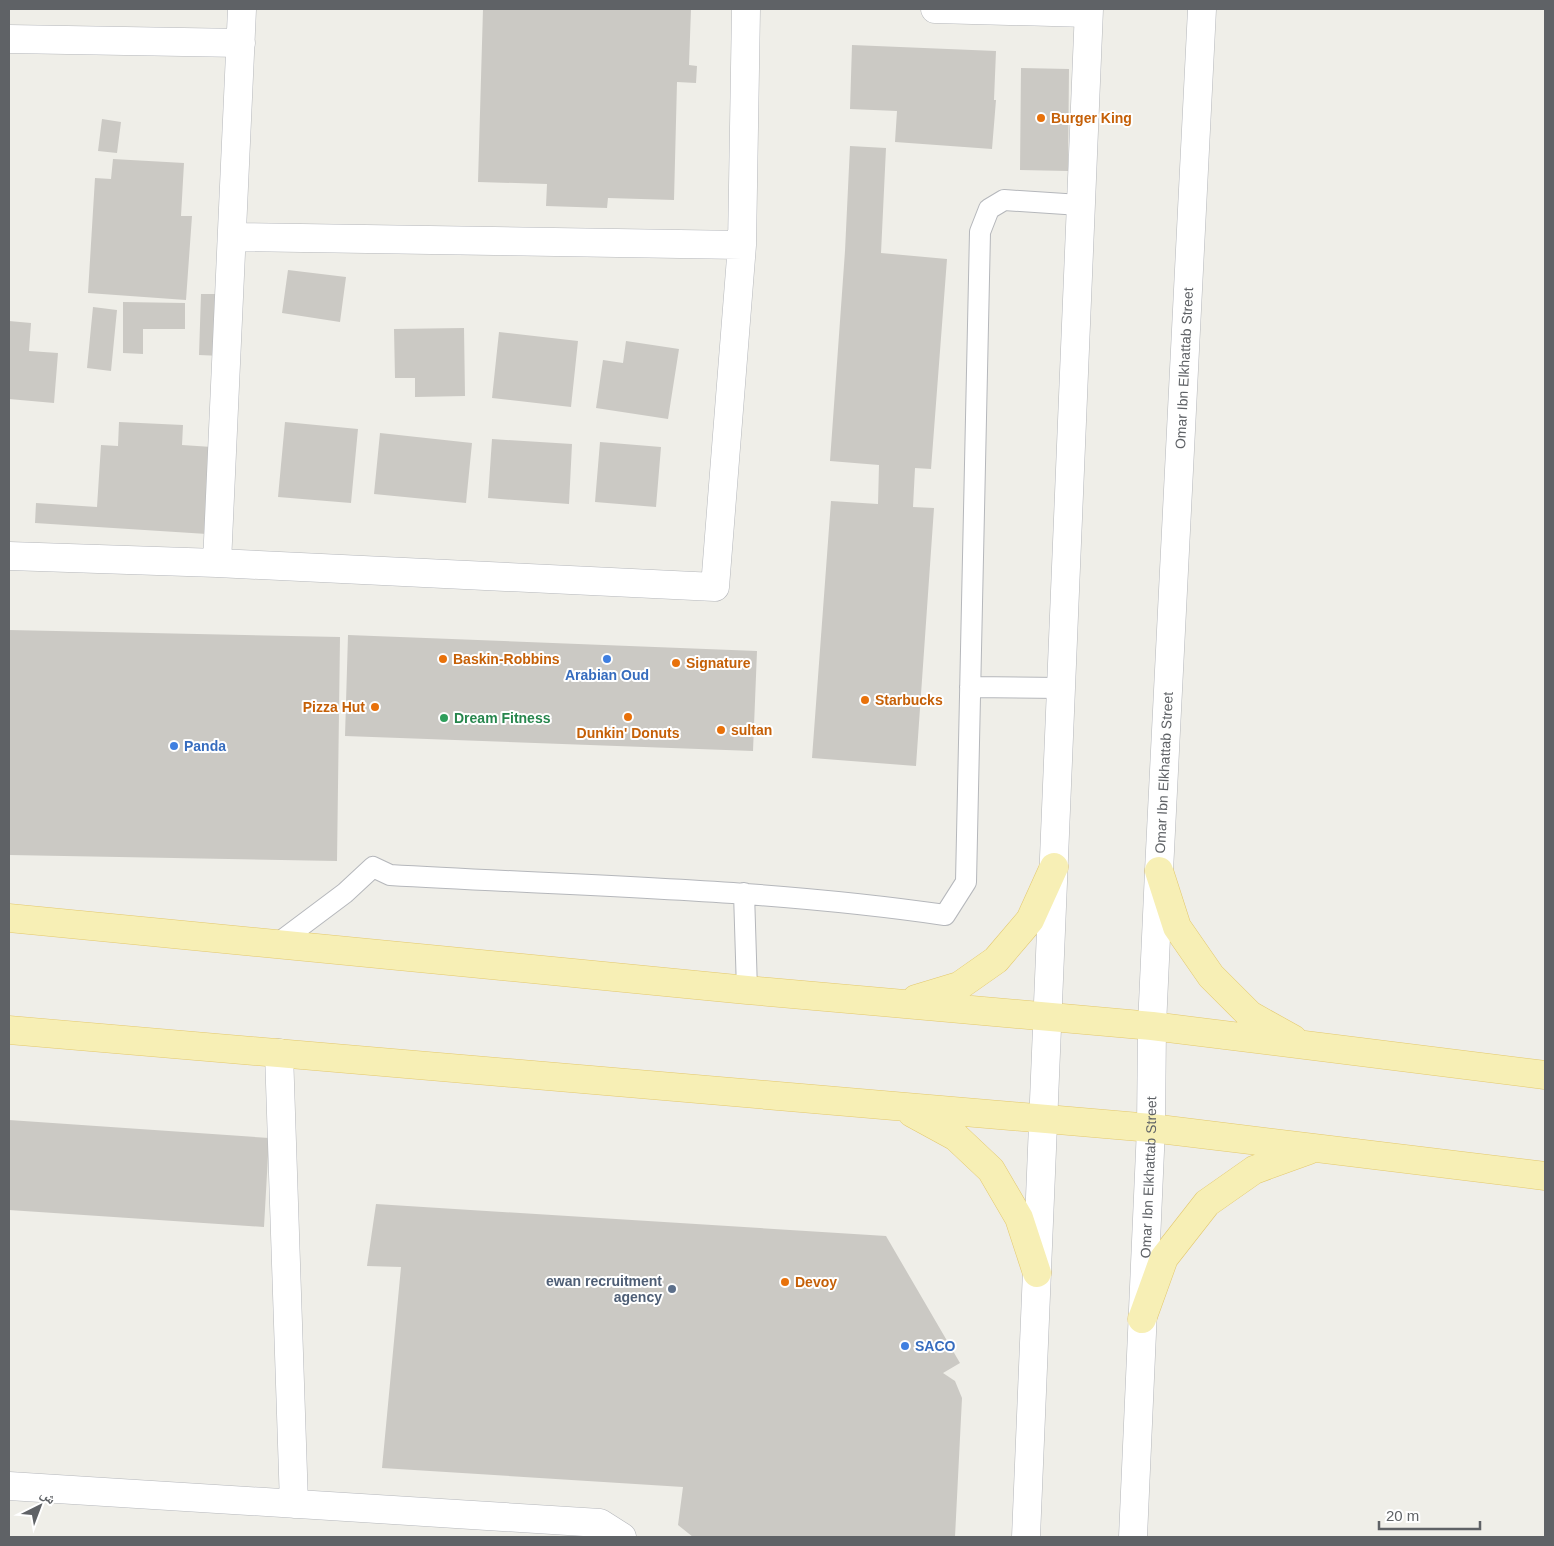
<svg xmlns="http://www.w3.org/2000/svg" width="1554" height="1546" font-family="Arial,'Noto Naskh Arabic',sans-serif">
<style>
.building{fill:#cbc9c4}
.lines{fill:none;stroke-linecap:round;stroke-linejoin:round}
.lane-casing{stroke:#b5b7bb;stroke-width:22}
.street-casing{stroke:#b5b7bb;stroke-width:29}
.secondary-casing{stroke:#b4b6ba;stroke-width:29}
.primary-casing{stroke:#e3c86d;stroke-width:29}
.lane{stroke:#fff;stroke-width:20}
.street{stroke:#fff;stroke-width:28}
.secondary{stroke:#fff;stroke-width:28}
.primary{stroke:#f7efb5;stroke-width:28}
.food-dot{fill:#e8710a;stroke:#fff;stroke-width:2}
.shop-dot{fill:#3f7fe0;stroke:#fff;stroke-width:2}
.leisure-dot{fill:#2e9e5b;stroke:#fff;stroke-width:2}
.service-dot{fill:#5c6f8a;stroke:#fff;stroke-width:2}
.labels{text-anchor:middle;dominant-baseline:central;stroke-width:4;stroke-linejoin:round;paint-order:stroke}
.food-label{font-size:14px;font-weight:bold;fill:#c56008;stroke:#fff;text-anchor:start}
.street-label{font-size:14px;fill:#5f6266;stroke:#fff}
.shop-label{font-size:14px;font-weight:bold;fill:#366cbe;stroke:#fff;text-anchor:start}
.leisure-label{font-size:14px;font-weight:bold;fill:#27864d;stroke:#fff;text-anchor:start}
.service-label{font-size:14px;font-weight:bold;fill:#4e5e75;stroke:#fff;text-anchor:end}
</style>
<rect width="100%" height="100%" fill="#efeee8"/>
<path class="building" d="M 483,9 L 691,9 L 689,65 L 697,66 L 696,83 L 677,82 L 674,200 L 608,198 L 607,208 L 546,206 L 547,184 L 478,182 Z
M 852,45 L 996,51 L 994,100 L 996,100 L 992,149 L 895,142 L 897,111 L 850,109 Z
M 1021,68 L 1069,69 L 1068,171 L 1020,170 Z
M 102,119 L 121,122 L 117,153 L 98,151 Z
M 850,146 L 886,148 L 881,253 L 947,259 L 931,469 L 915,468 L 913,507 L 934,508 L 916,766 L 812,758 L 831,501 L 878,504 L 879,465 L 830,461 L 845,251 Z
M 113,159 L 184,163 L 181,216 L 192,216 L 186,300 L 88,293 L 95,178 L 111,179 Z
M 288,270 L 346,277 L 340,322 L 282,313 Z
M 201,294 L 224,294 L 222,356 L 199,355 Z
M 123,302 L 185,303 L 185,329 L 143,329 L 143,354 L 123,353 Z
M 93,307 L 117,310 L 111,371 L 87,368 Z
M 9,321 L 31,323 L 29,351 L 58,353 L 54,403 L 9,399 Z
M 464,328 L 465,396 L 415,397 L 415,378 L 395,378 L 394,329 Z
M 499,332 L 578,341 L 571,407 L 492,398 Z
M 626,341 L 679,349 L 668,419 L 596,408 L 603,360 L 623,363 Z
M 119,422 L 183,425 L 182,445 L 212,447 L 207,534 L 35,523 L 36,503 L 97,507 L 101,445 L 118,446 Z
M 285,422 L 358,429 L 351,503 L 278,497 Z
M 380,433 L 472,443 L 466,503 L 374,494 Z
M 492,439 L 572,444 L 569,504 L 488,498 Z
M 600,442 L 661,447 L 656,507 L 595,502 Z
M 9,630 L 340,637 L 337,861 L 9,855 Z
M 348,635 L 757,651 L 753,751 L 345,736 Z
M 9,1120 L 269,1138 L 264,1227 L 9,1210 Z
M 376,1204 L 886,1236 L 960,1363 L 943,1373 L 955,1381 L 962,1398 L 955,1537 L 693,1537 L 678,1525 L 683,1487 L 382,1468 L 401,1267 L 367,1266 Z"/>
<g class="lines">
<g class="lane-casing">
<path id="lane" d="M 970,687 L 1061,688
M 744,893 L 747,990
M 277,944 L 345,893 L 373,867 L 390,875 C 575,886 761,888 945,915 L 966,882 L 980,232 L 989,209 L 1004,200 L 1080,205"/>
</g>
<g class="street-casing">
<path id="street" d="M 935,9 L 1088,13
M 9,39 L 241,43
M 232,237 L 742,245
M 9,556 L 217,563 L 715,587 L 742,245 L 746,9
M 217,563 L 242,9
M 279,1053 L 294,1504
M 9,1486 L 600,1523 L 622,1537"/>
</g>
<g class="secondary-casing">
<g id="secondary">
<path d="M 1026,1537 L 1089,9"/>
<path id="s1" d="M 1133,1537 L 1151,1128 L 1152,1026 L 1159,871 L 1202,9"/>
</g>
</g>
<g class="primary-casing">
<path id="primary" d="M 1159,871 L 1177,927 L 1211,976 L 1250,1015 L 1293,1039
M 9,918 L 747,990 L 1152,1026 L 1545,1075
M 916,999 L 959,986 L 996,960 L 1030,920 L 1054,867
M 9,1030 L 1151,1128 L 1545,1176
M 912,1113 L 956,1137 L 991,1170 L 1019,1218 L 1037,1273
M 1142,1319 L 1164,1258 L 1207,1203 L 1254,1170 L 1309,1150"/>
</g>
<use href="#lane" class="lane"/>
<use href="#street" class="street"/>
<use href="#secondary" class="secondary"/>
<use href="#primary" class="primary"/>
</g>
<g class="food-dot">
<circle cx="1041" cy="118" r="5"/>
<circle cx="443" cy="659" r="5"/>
<circle cx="676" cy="663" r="5"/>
<circle cx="865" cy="700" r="5"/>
<circle cx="375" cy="707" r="5"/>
<circle cx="628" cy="717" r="5"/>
<circle cx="721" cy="730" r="5"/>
<circle cx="785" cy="1282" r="5"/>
</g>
<g class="shop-dot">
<circle cx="607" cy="659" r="5"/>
<circle cx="174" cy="746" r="5"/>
<circle cx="905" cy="1346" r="5"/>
</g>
<circle class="leisure-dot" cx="444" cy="718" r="5"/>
<circle class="service-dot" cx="672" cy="1289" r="5"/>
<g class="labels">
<g class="food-label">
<text x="1051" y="118">Burger King</text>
<text x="453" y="659">Baskin-Robbins</text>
<text x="686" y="663">Signature</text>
<text x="875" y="700">Starbucks</text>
<text x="365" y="707" text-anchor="end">Pizza Hut</text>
<text x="731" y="730">sultan</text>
<text x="628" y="733" text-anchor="middle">Dunkin' Donuts</text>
<text x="795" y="1282">Devoy</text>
</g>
<g class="street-label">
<text stroke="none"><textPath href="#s1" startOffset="1170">Omar Ibn Elkhattab Street</textPath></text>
<text stroke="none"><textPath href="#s1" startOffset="765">Omar Ibn Elkhattab Street</textPath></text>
<text stroke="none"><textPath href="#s1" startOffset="360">Omar Ibn Elkhattab Street</textPath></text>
</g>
<g class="shop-label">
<text x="607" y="675" text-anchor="middle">Arabian Oud</text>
<text x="184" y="746">Panda</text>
<text x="915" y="1346">SACO</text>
</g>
<g class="leisure-label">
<text x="454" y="718">Dream Fitness</text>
</g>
<g class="service-label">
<text x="662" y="1281">ewan recruitment<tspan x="662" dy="16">agency</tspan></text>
</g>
</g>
<rect width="1554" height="1546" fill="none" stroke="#5f6266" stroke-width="20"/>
<g transform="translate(40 1506) rotate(42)" stroke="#ffffff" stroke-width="4" paint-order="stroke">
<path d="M0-4L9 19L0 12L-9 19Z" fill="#5f6266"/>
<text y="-8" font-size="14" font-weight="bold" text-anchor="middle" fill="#5f6266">ش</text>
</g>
<path d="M1379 1521v8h101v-8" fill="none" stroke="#5f6266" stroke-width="2.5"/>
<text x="1386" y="1521" font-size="15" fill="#5f6266" stroke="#ffffff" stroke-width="4" paint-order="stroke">20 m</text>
</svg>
